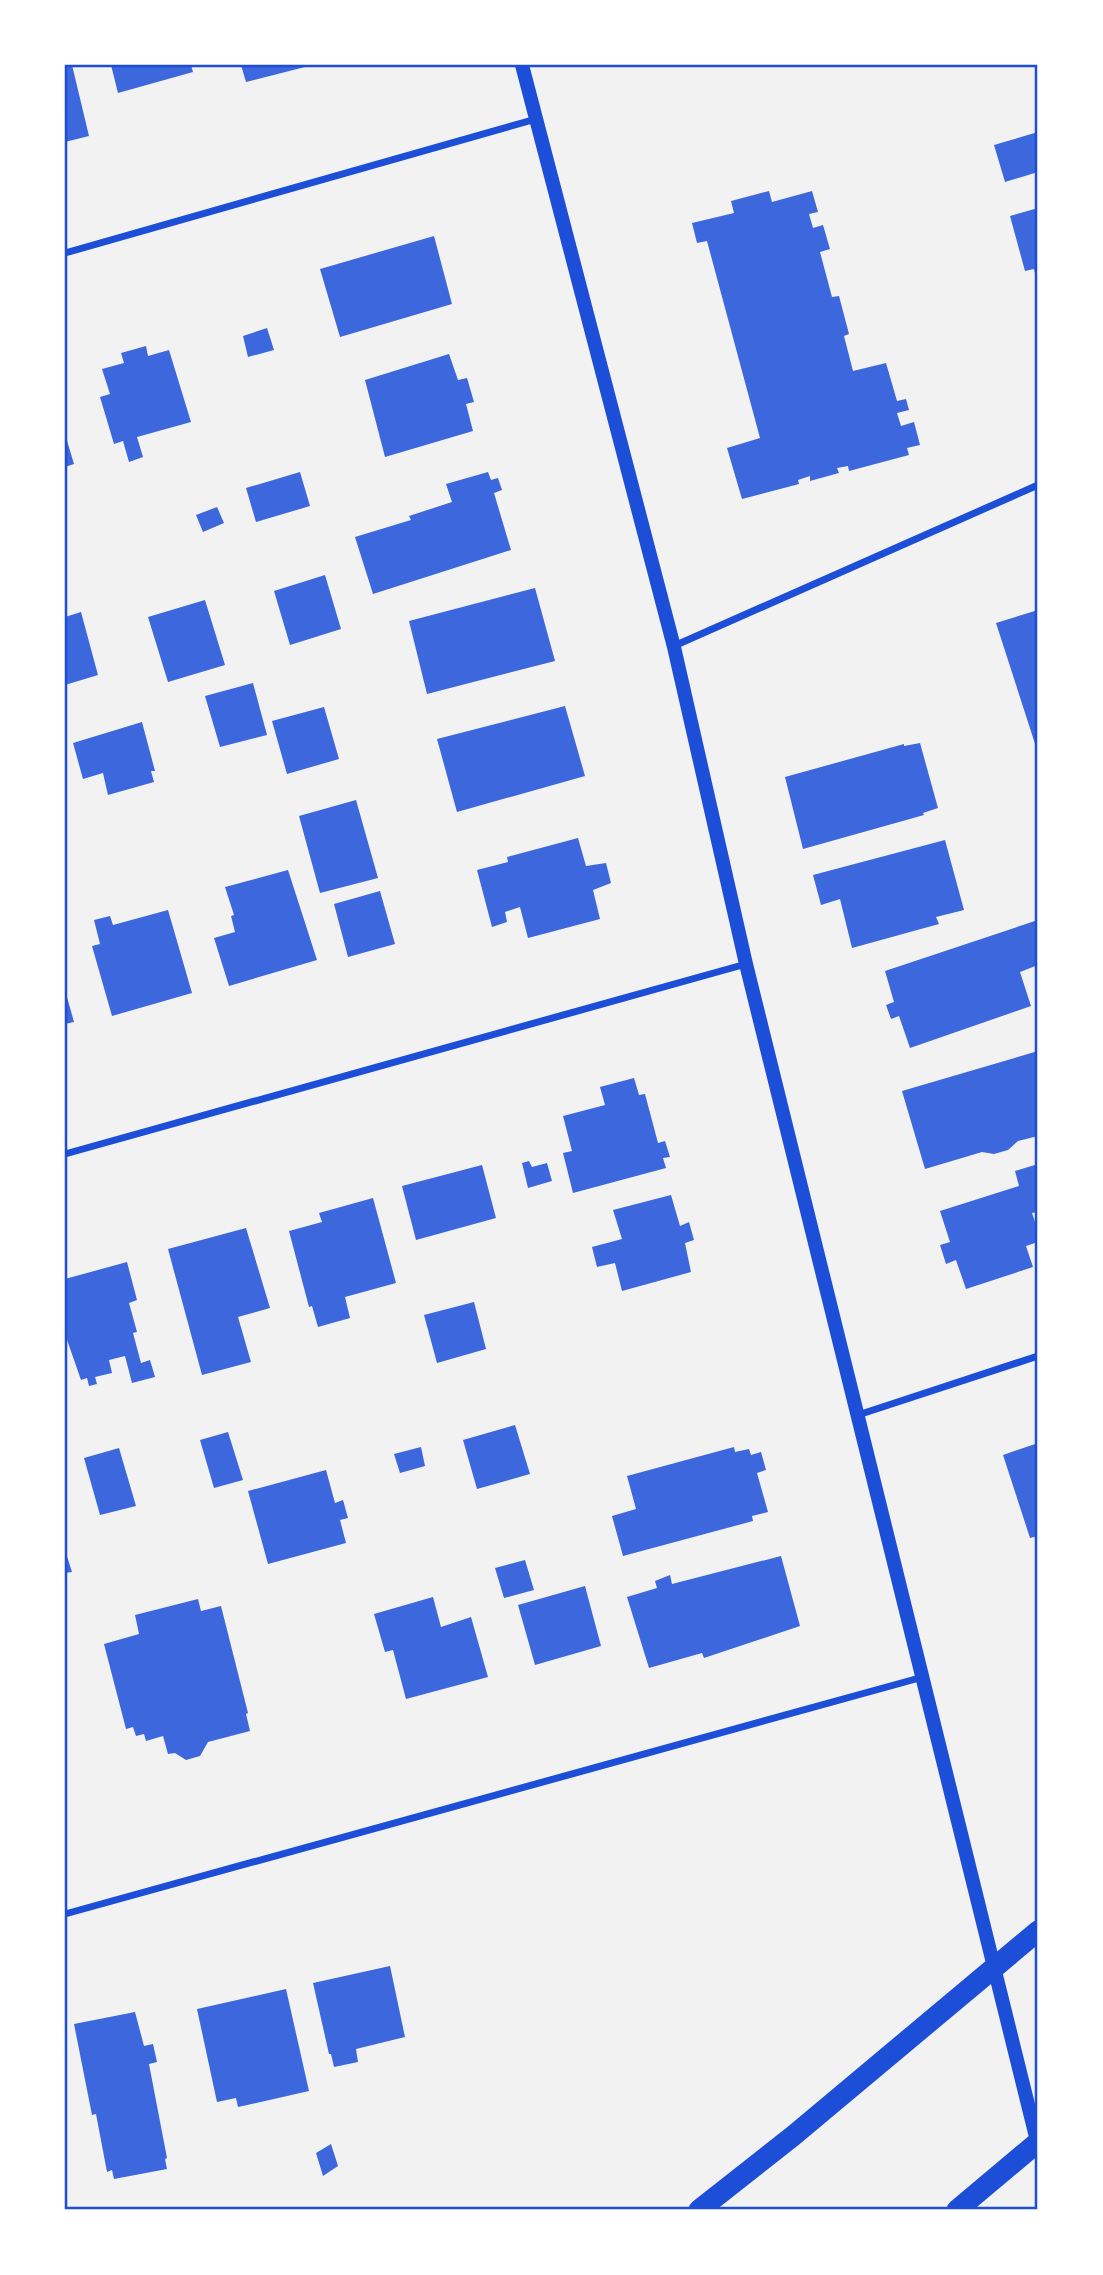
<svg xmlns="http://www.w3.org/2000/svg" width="1103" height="2275" font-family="'Open Sans',sans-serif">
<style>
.building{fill:#3d67dc}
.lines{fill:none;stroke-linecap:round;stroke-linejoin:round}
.minor{stroke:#1d4ed8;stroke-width:7}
.secondary{stroke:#1d4ed8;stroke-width:14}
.motorway{stroke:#1d4ed8;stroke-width:21}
.neatline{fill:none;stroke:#1d4ed8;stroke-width:2.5}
</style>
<rect width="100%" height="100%" fill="#f2f2f2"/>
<path class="building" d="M 65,65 L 72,65 L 89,136 L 65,142 Z
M 111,65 L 191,65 L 193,72 L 118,93 Z
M 241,65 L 309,65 L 309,66 L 246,82 Z
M 1038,132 L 1038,172 L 1005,182 L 994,145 Z
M 769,191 L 772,202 L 812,191 L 818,212 L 809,214 L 813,228 L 823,225 L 830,249 L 820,252 L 832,297 L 839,296 L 849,334 L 844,336 L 853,371 L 886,363 L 897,401 L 906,399 L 909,410 L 897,413 L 901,426 L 914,422 L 920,445 L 907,448 L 909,455 L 849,471 L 848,466 L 837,468 L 839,473 L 810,481 L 810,476 L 798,480 L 799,484 L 742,499 L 727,448 L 760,438 L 707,241 L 697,243 L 692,223 L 734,213 L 731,201 Z
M 1038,208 L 1038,283 L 1037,283 L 1034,269 L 1025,271 L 1010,216 Z
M 434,236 L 452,304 L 340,337 L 320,269 Z
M 267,328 L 274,350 L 248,357 L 243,336 Z
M 146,346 L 148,356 L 169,350 L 191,422 L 137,437 L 143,457 L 129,462 L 123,441 L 114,444 L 100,397 L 110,394 L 102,369 L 124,363 L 121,353 Z
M 449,354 L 458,380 L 467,378 L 474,402 L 466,404 L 473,431 L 385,457 L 365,380 Z
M 65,434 L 74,464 L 65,467 Z
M 300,472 L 310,506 L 256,522 L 246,488 Z
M 488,472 L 491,480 L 498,478 L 502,490 L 494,493 L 511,550 L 373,594 L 355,537 L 411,520 L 409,516 L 452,502 L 446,484 Z
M 217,507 L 224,523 L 203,532 L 196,515 Z
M 325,575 L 341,629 L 290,645 L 274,591 Z
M 535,588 L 555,661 L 427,694 L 409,621 Z
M 205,600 L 225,665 L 168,682 L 148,617 Z
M 1038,610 L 1038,753 L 996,623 Z
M 81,612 L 98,675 L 65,685 L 65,617 Z
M 253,683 L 267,735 L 220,747 L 205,696 Z
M 565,706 L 585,776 L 457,812 L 437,739 Z
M 324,707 L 339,759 L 287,774 L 272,721 Z
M 142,722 L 155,771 L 151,771 L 154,782 L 108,795 L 103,773 L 83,779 L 73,743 Z
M 920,743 L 938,808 L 923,813 L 924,815 L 803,849 L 785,777 L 904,744 L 904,746 Z
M 356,800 L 378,878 L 320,893 L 299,816 Z
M 578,838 L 586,866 L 606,863 L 611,883 L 593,890 L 600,919 L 528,938 L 520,907 L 505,912 L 507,922 L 492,927 L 477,870 L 508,862 L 507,857 Z
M 945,840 L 964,910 L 936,917 L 939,924 L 852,948 L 840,899 L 821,905 L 813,875 Z
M 288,870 L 317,960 L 229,986 L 214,938 L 235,932 L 231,916 L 234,915 L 225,887 Z
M 380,891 L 395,944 L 348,957 L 334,904 Z
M 168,910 L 192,993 L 112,1016 L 92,946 L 100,944 L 94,920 L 110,916 L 113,925 Z
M 1035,921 L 1038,932 L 1038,965 L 1020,972 L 1031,1006 L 910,1048 L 899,1016 L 891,1019 L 886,1005 L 894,1002 L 885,971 Z
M 65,990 L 74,1022 L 65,1024 Z
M 1038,1051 L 1038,1136 L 1018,1141 L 1008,1150 L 994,1154 L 982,1152 L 925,1169 L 902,1091 Z
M 634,1078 L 639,1095 L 645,1094 L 658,1143 L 665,1141 L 670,1157 L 663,1158 L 666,1168 L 573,1193 L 563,1153 L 572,1151 L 563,1116 L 605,1105 L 600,1087 Z
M 529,1161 L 532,1167 L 547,1163 L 552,1181 L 528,1188 L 522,1163 Z
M 1038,1164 L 1038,1212 L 1032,1213 L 1038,1231 L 1038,1242 L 1026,1246 L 1033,1267 L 966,1289 L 956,1260 L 946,1264 L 940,1245 L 950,1242 L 940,1211 L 1019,1186 L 1015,1171 Z
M 482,1165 L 496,1218 L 416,1240 L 402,1186 Z
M 671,1195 L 680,1226 L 689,1222 L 694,1240 L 685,1243 L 691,1272 L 622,1291 L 615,1263 L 597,1267 L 592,1247 L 622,1239 L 613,1210 Z
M 373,1198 L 396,1283 L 345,1297 L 350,1318 L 318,1327 L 312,1306 L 309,1307 L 289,1231 L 322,1222 L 319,1213 Z
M 246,1228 L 270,1308 L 238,1317 L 251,1362 L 202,1375 L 168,1249 Z
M 127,1262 L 137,1300 L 129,1303 L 137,1332 L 133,1333 L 141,1363 L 150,1360 L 155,1377 L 132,1383 L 125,1356 L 109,1360 L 112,1373 L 95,1377 L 97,1384 L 89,1386 L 87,1378 L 81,1380 L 65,1334 L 65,1279 Z
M 474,1302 L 486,1349 L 437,1363 L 424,1315 Z
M 515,1425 L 530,1474 L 477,1489 L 463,1440 Z
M 228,1432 L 243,1480 L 214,1488 L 200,1440 Z
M 1038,1443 L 1038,1536 L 1030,1538 L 1003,1455 Z
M 421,1447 L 425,1466 L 400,1473 L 394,1454 Z
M 734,1447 L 735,1452 L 749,1449 L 751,1455 L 761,1452 L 766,1470 L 757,1473 L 768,1512 L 752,1516 L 753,1521 L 623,1556 L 612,1516 L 636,1509 L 627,1476 Z
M 119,1448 L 136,1506 L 100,1515 L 84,1458 Z
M 326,1470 L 335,1503 L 343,1500 L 348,1518 L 340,1520 L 346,1543 L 268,1564 L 248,1491 Z
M 65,1550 L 72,1572 L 65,1573 Z
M 781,1556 L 800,1626 L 704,1658 L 702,1653 L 649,1668 L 627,1597 L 657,1588 L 655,1581 L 670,1575 L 672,1584 Z
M 525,1560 L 534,1590 L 504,1598 L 495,1568 Z
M 585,1586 L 601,1646 L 535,1665 L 518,1605 Z
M 433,1597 L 441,1627 L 471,1617 L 488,1677 L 406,1699 L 393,1650 L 385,1652 L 374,1614 Z
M 198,1599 L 201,1611 L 221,1606 L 248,1713 L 246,1714 L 250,1731 L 208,1742 L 200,1756 L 186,1760 L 175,1753 L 168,1754 L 163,1736 L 146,1741 L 144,1734 L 136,1736 L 133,1727 L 126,1729 L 104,1644 L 139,1634 L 135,1615 Z
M 390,1966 L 405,2037 L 356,2049 L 358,2062 L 334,2067 L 331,2054 L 329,2054 L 313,1983 Z
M 286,1989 L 309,2091 L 238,2107 L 236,2098 L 217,2102 L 197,2009 Z
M 135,2012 L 144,2046 L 153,2044 L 157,2062 L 149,2064 L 167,2158 L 165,2159 L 167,2169 L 114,2179 L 112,2170 L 107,2172 L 96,2114 L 92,2115 L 74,2024 Z
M 331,2144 L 338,2166 L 323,2176 L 316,2153 Z"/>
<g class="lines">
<path class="minor" d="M 65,253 L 536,119
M 674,646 L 1038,485
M 65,1154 L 746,964
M 858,1415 L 1038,1356
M 65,1914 L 923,1677"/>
<path class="secondary" d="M 522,65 L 674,647 L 746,964 L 1038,2145"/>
<path class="motorway" d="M 699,2210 L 793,2136 L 1038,1931
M 957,2210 L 1038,2142"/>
</g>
<rect width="1103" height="2275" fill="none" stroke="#ffffff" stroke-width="133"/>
<rect x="66" y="66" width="970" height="2142" class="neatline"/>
</svg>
